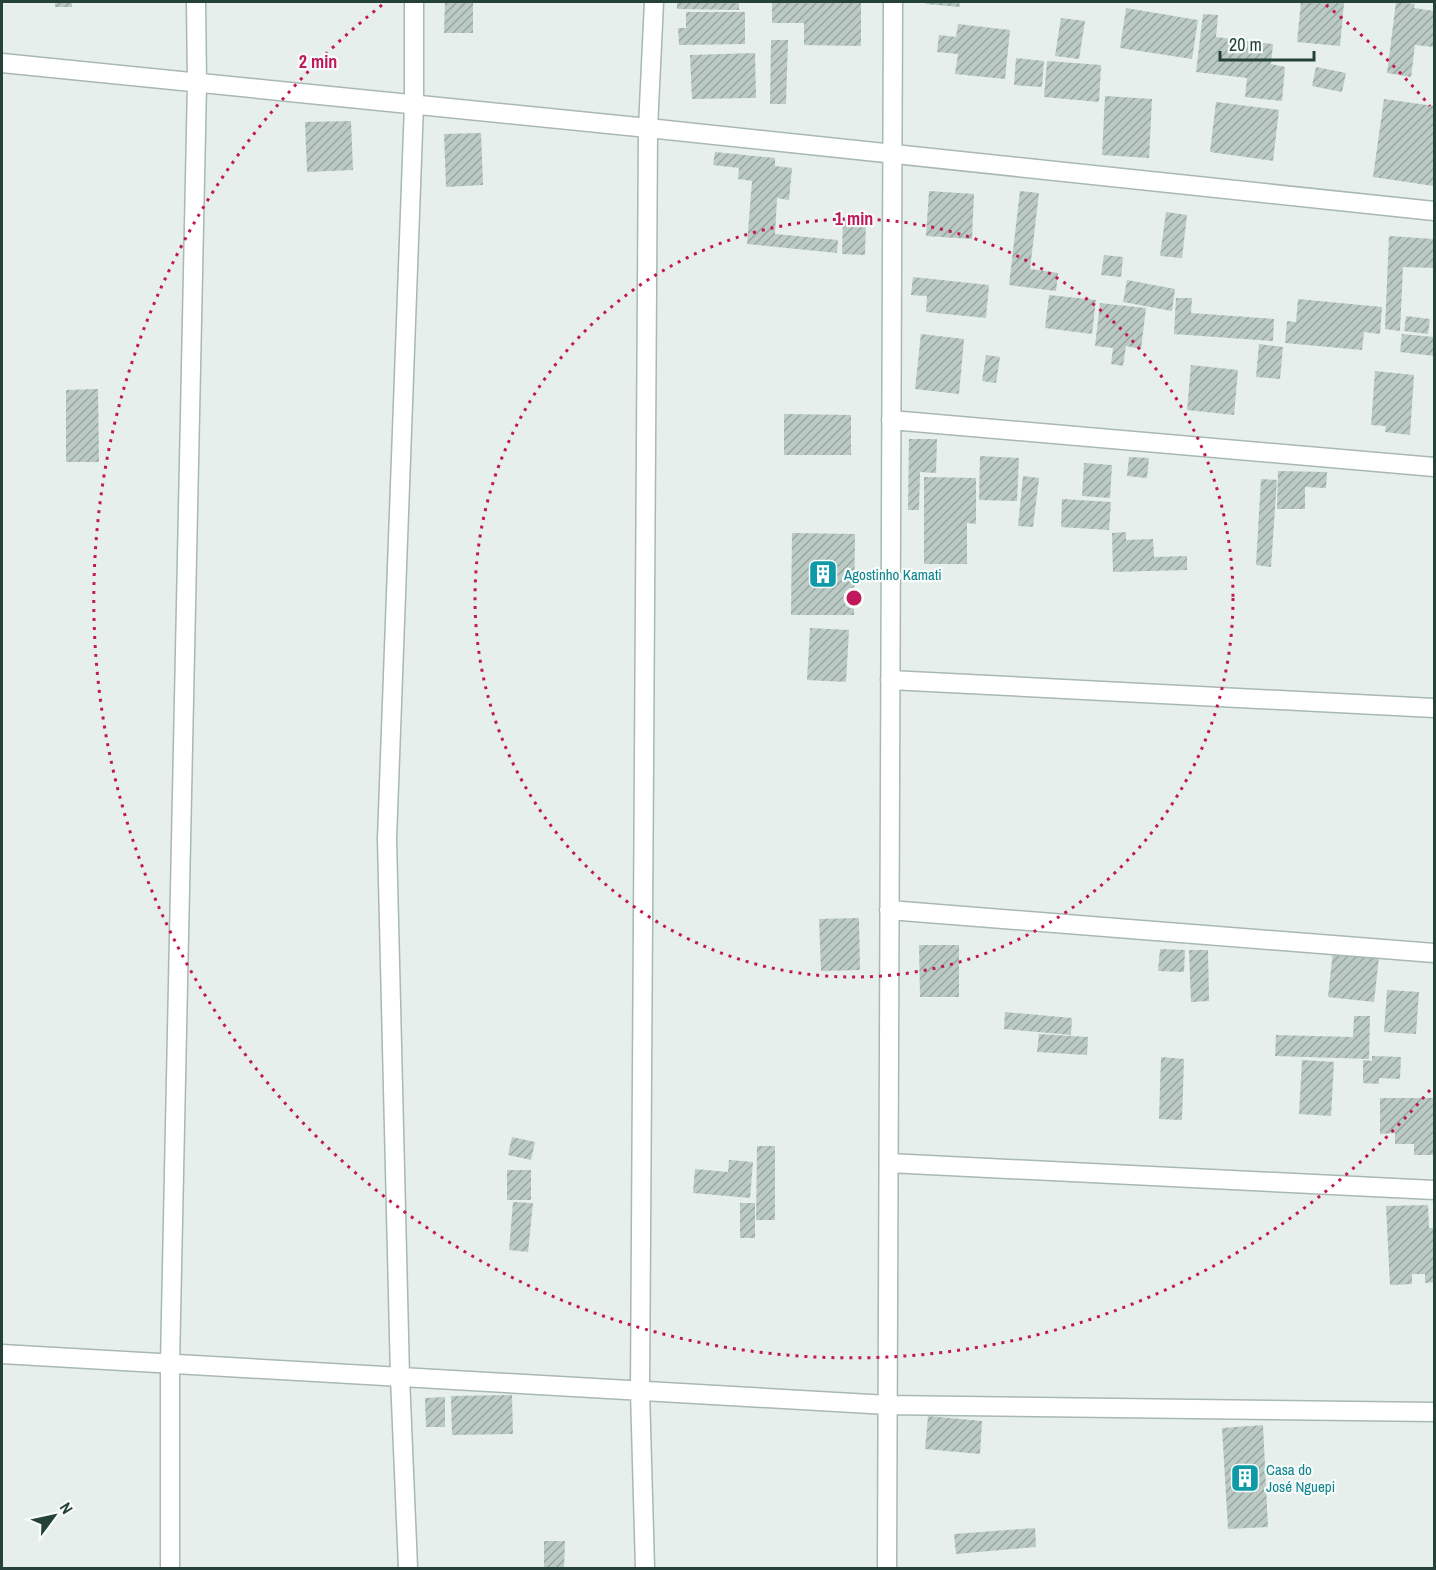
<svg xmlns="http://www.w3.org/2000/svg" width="1436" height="1570" font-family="'Archivo Narrow',sans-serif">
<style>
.building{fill:url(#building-hatch)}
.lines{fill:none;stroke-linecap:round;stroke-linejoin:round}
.minor-casing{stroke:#a8b8b2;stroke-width:21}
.minor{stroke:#fff;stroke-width:18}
.ring{fill:none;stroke:#c2185b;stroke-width:3;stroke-dasharray:3 6}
.labels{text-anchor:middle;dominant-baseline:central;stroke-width:4.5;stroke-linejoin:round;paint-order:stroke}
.culture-label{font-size:15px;fill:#0d838f;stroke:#f7fbf9;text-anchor:start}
.centre{fill:#c2185b;stroke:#f7fbf9;stroke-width:3}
.ring-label{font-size:18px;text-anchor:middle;font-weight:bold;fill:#c2185b;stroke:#f7fbf9;stroke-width:4.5;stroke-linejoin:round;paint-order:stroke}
</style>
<defs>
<pattern id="building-hatch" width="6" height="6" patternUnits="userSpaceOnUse" patternTransform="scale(1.5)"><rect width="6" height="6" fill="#bbcac4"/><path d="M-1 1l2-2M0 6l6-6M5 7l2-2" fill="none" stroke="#98a6a0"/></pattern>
</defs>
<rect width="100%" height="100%" fill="#e6efeb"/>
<path class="building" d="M 55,2 L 72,2 L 72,7 L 55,7 Z
M 445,2 L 473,2 L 473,33 L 444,33 Z
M 677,2 L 739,2 L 739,10 L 677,9 Z
M 772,2 L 861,2 L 861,46 L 804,45 L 804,23 L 772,23 Z
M 926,2 L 959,2 L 960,7 L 926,4 Z
M 1301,2 L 1344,3 L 1340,46 L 1297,42 Z
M 1396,2 L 1415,4 L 1414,8 L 1434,11 L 1434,47 L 1415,45 L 1411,77 L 1387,73 Z
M 1126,8 L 1198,20 L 1192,59 L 1120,48 Z
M 686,12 L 745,12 L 745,44 L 679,45 L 678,28 L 686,28 Z
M 1203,14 L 1218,15 L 1216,37 L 1273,44 L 1271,64 L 1285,67 L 1282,101 L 1245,97 L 1247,78 L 1196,72 Z
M 1061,18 L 1085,21 L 1079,59 L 1055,56 Z
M 958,24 L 1010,30 L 1005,79 L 955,74 L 958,54 L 937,52 L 939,35 L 956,37 Z
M 771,40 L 788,40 L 786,104 L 770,104 Z
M 755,53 L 756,98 L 692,99 L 690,55 Z
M 1016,58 L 1044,61 L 1042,87 L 1014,85 Z
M 1047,61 L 1101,65 L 1099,102 L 1044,97 Z
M 1316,67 L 1346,73 L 1342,92 L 1312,86 Z
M 1105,96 L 1152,99 L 1149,158 L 1102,155 Z
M 1384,99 L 1434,106 L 1434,186 L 1373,177 Z
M 1216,102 L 1279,110 L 1273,161 L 1210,152 Z
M 351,121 L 353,170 L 307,172 L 305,122 Z
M 481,133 L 483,185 L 446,187 L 444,134 Z
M 715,152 L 775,158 L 775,166 L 792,168 L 789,200 L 777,198 L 775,234 L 838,240 L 837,253 L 747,244 L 752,181 L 738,179 L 739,168 L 713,165 Z
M 929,191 L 974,194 L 972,239 L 926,236 Z
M 1020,191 L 1039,193 L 1030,269 L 1058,273 L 1056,291 L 1009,285 Z
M 1166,212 L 1187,215 L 1182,258 L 1160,256 Z
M 843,219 L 866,220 L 865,255 L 842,254 Z
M 1389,236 L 1434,239 L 1434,268 L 1403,267 L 1400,331 L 1385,329 Z
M 1104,255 L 1123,257 L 1121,277 L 1101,275 Z
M 913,277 L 989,285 L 986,318 L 926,312 L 927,296 L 911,295 Z
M 1127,280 L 1175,289 L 1172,311 L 1123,302 Z
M 1049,295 L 1096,300 L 1092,334 L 1045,328 Z
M 1176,298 L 1192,298 L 1191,313 L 1274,319 L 1273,341 L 1174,334 Z
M 1298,299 L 1382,307 L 1380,334 L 1364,332 L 1362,350 L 1285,343 L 1287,321 L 1296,322 Z
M 1100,303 L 1146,308 L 1141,349 L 1126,346 L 1123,366 L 1111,364 L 1113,348 L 1095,346 Z
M 1406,316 L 1430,319 L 1428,334 L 1404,331 Z
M 921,334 L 964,339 L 959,394 L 915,389 Z
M 1402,334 L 1434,337 L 1434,356 L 1400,352 Z
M 1259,344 L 1283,347 L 1280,379 L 1256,377 Z
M 986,355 L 1000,357 L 996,383 L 982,381 Z
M 1191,365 L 1238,370 L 1234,415 L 1187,410 Z
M 1375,371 L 1414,375 L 1410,435 L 1385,432 L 1386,426 L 1371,425 Z
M 98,389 L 99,462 L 66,462 L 66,390 Z
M 784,414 L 851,415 L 851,455 L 784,455 Z
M 909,439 L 937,439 L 936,473 L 920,472 L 919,510 L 908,510 Z
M 980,456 L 1019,458 L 1017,501 L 979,500 Z
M 1129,457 L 1149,458 L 1147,478 L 1127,476 Z
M 1084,463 L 1112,465 L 1110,498 L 1082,496 Z
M 1278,471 L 1327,472 L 1326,488 L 1305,487 L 1305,509 L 1277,509 Z
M 1023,476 L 1039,478 L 1033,527 L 1018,526 Z
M 924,477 L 976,478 L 976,524 L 967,523 L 967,564 L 924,564 Z
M 1261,479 L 1277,480 L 1271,567 L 1256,565 Z
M 1062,499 L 1111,502 L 1109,530 L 1061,527 Z
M 1126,532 L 1126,540 L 1153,539 L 1154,557 L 1187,556 L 1187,570 L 1113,572 L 1112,533 Z
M 792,533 L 855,534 L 854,615 L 791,615 Z
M 810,628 L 849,630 L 846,682 L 807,680 Z
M 859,918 L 860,970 L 821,971 L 819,919 Z
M 919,945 L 959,945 L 959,997 L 920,997 Z
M 1160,949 L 1185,950 L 1184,972 L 1158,971 Z
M 1189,950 L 1208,950 L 1209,1001 L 1191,1002 Z
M 1333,951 L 1379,957 L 1374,1002 L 1328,997 Z
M 1387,990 L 1419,992 L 1416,1034 L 1384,1032 Z
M 1005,1012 L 1072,1018 L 1071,1035 L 1004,1029 Z
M 1354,1016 L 1370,1016 L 1369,1059 L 1275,1056 L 1276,1035 L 1353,1037 Z
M 1039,1034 L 1088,1037 L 1087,1055 L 1037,1052 Z
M 1372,1056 L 1401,1057 L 1400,1079 L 1379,1078 L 1379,1084 L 1363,1083 L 1363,1060 L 1372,1061 Z
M 1161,1057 L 1184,1059 L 1182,1120 L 1159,1119 Z
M 1302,1060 L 1334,1062 L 1331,1116 L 1299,1114 Z
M 1380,1098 L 1434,1098 L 1434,1155 L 1414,1155 L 1414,1144 L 1395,1144 L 1395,1133 L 1380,1134 Z
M 512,1137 L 535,1142 L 531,1160 L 508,1155 Z
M 757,1146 L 775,1146 L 775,1220 L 756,1220 Z
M 729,1160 L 753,1162 L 750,1198 L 693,1193 L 695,1169 L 728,1172 Z
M 507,1170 L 531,1170 L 531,1200 L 507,1200 Z
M 513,1202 L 533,1203 L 528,1252 L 509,1250 Z
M 740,1203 L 755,1203 L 755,1238 L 740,1238 Z
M 1428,1205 L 1429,1228 L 1434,1228 L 1434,1282 L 1425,1283 L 1425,1274 L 1412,1274 L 1412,1284 L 1390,1285 L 1386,1206 Z
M 512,1395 L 513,1434 L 452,1435 L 451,1396 Z
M 445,1397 L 445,1427 L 426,1427 L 425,1398 Z
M 928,1416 L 982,1421 L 980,1454 L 925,1449 Z
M 1263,1425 L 1268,1527 L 1228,1529 L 1222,1428 Z
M 1035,1528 L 1036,1547 L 956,1554 L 954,1534 Z
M 544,1541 L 565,1541 L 564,1568 L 544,1568 Z"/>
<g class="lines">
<g class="minor-casing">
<path id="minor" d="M 2,63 L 648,128 L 1434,211
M 891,420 L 1434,467
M 890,680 L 1434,708
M 889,910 L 1434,953
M 889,1163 L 1434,1190
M 2,1354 L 888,1405 L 1434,1412
M 170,1568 L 170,1363 L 197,83 L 196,2
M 408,1568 L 400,1377 L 387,839 L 414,104 L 414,2
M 645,1568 L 640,1391 L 648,128 L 654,2
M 887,1568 L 893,2"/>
</g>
<use href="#minor" class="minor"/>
</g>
<g class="ring">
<circle cx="854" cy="598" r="379"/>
<path d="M1430 1090A758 758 0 1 1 382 5M1326 5A758 758 0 0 1 1430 106"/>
</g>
<defs>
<g id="building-square" transform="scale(1.5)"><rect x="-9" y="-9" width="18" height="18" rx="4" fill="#0f9aa8" stroke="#f7fbf9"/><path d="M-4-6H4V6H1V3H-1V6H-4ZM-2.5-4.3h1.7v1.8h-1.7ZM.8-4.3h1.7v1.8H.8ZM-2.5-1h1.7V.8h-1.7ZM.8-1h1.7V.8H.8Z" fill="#fff"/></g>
</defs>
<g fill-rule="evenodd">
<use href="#building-square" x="823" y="574"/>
<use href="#building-square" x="1245" y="1478"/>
</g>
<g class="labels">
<g class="culture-label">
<text x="844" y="574">Agostinho Kamati</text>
<text x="1266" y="1469">Casa do<tspan x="1266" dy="17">José Nguepi</tspan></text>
</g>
</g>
<circle cx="854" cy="598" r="9" class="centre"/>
<g class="ring-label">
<text x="318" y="68">2 min</text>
<text x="854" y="225">1 min</text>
</g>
<rect width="1436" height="1570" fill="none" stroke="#24423a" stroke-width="6"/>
<g transform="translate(54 1516) rotate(57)" stroke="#f7fbf9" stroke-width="4.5" paint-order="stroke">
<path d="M0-4.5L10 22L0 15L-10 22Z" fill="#24423a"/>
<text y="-9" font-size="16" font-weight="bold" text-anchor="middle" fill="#24423a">N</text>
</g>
<path d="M1220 51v9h94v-9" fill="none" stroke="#24423a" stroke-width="3"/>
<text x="1229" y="51" font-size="18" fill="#24423a" stroke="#f7fbf9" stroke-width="4.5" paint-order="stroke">20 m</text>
</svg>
